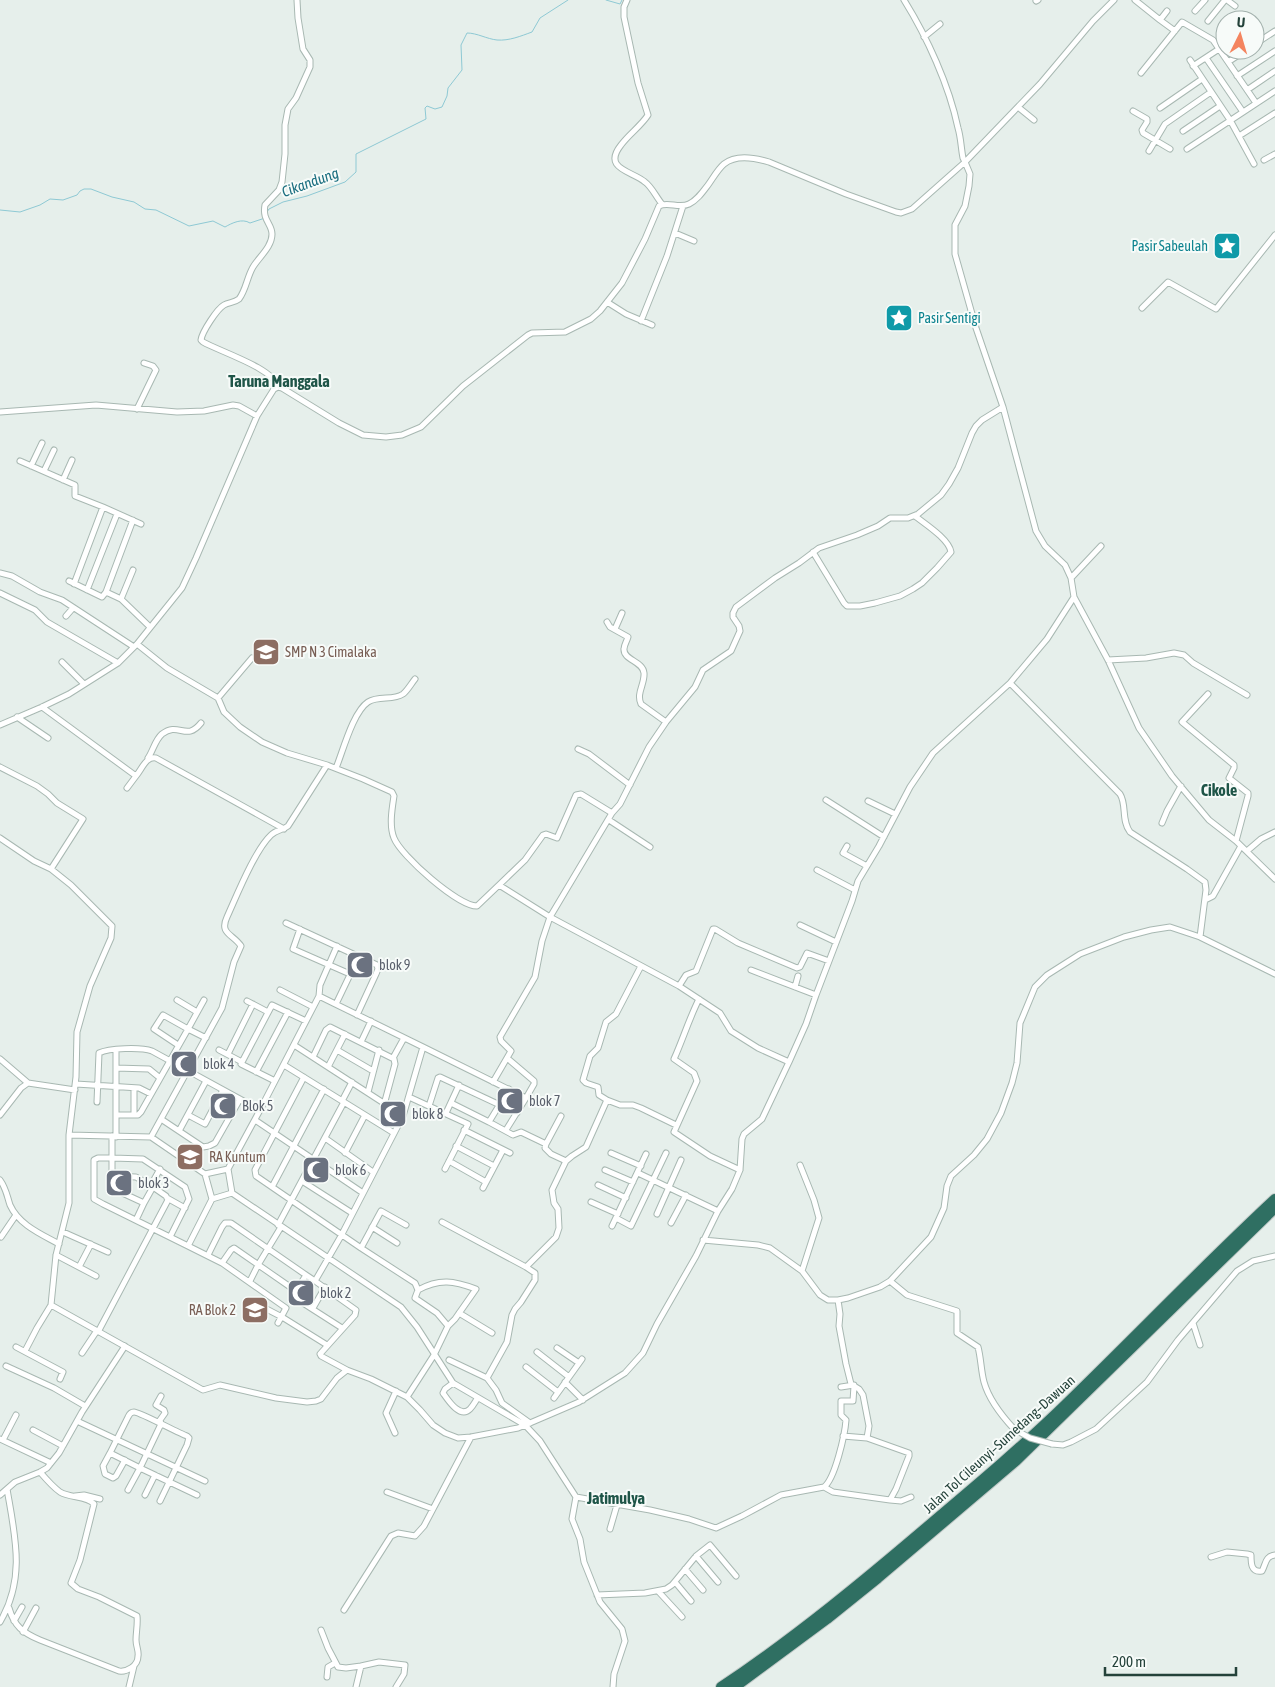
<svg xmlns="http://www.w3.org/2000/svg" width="1275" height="1687" font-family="'Asap Condensed',sans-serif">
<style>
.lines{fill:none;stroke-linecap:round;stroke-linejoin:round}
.stream{stroke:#8ec9d4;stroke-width:1}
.street-casing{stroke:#a8b8b2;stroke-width:7}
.highway-casing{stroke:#c2cac8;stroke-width:12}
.street{stroke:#fff;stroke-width:5}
.highway{stroke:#2f6f62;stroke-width:10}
.street-bridge-casing{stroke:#a8b8b2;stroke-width:7;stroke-linecap:butt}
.street-bridge{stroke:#fff;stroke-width:5}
.labels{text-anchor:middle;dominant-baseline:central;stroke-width:4;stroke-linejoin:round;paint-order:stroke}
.culture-label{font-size:14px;fill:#0d838f;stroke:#f7fbf9;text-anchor:end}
.education-label{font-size:14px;fill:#785e54;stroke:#f7fbf9;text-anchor:start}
.worship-label{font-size:14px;fill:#5b616d;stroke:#f7fbf9;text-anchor:start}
.street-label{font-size:14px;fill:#24423a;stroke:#f7fbf9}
.water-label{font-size:15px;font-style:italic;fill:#1c6f80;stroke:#f7fbf9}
.quarter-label{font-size:16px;font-weight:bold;fill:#1f5548;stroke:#f7fbf9}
</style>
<rect width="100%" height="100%" fill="#e6efeb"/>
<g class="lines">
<path class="stream" d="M 606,0 L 620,4 L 622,0
M 0,210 L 20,212 L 40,205 L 50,199 L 63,200 L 77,195 L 80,191 L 84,189 L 91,189 L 112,197 L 134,202 L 145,209 L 156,210 L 189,226 L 213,221 L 225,227 C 232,223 242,218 250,223 L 265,218
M 267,212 L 269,209 L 283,202 L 307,196 L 345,182 L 356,172 L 356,154 L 426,119 L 425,108 L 427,106 L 435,109 L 442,107 L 447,96 L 448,88 L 462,70 L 461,45 L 467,33 C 477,33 487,39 497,40 C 509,41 521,36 532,32 L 540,18 L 568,0"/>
<g class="street-casing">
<path id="street" d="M 627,0 L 624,7 L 624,17 L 638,83 L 648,115 C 641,126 629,134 621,145 C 602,169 632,171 645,182 C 652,187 656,197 662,204
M 1114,0 L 1093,21 L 1040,84 L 965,162 L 970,174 L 969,186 L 965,206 L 955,225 L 955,254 L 976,328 L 1003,407 L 1036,531 L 1045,546 L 1065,565 L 1071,578 L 1074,597 L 1108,660 L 1139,728 L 1172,776 L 1209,820 L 1236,841 L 1275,879
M 1135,0 L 1160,20 L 1167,11
M 1227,0 L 1235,6
M 1036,1 L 1038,0
M 1195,11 L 1205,0
M 1160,20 L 1175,31
M 1208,21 L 1225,0
M 924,37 L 940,24
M 1255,44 L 1275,31
M 1206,58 L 1243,112
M 1190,60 L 1230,120 L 1254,164
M 1228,62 L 1246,50
M 1193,66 L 1219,49
M 1141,73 L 1182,22 L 1213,40 L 1256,103
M 1237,76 L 1275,51
M 1247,90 L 1275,71
M 1018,107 L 1034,120
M 1160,108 L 1202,79
M 1133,111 L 1147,119 L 1147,122 L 1142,130 L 1143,133 L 1170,149
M 1183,131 L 1220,106
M 1239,136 L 1275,113
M 1187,149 L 1275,91
M 1149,151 L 1165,124 L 1211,92
M 1264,160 L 1275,154
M 675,233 L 694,241
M 607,302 L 626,314 L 652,325
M 1142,308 L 1168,282 L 1216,309 L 1275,235
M 641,321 L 667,256 L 683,206
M 278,387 C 273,368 221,352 203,342 L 201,340 C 202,332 217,309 224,305 C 229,302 234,303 239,299 C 246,290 247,277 253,267 C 259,257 272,247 272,234 C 272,224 262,220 265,205 L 279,190 L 282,182 L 285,154 L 285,125 L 288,109 L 296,98 L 310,67 L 310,60 L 303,49 L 298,18 L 297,0
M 137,409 L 156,370 L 153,366 L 144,363
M 0,412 L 96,405 L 177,412 L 204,411 L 233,405 L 239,406 L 257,416
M 20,461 L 75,485 L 75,496 L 103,507
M 31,466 L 42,443
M 44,471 L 54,450
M 63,480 L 72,460
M 813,552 L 844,603 L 847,606 L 860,606 L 875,603 L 900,596 L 913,589 L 922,583 L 937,568 L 951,552 C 949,539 925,524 915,516
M 133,570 L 121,599 L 150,627
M 0,573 L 12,576 L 40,592 L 62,600 L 134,647
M 1071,578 L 1101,546
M 69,581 L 102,597 L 106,592 L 121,599
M 74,584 L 103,507 L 141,524
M 87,590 L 117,514
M 106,592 L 133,520
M 0,593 L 35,610 L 47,622 L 118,663
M 66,616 L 73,608
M 607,622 L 610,627 L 628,637 C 627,641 624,645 624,649 C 623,660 643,661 644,673 C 645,684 636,693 641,704 L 666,722
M 615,629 L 622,613
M 137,644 L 167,668 L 218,698 L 224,712 L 240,727 L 262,742 L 287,753 L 327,765
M 1108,660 L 1146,658 L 1174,653 L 1184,655 L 1193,663 L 1247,695
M 62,662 L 84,684
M 1010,683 L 1120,794 C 1127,805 1121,820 1130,832 L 1187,869 L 1205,882 L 1206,890 L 1200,937
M 1208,694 L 1182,722 L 1234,765 L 1234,768 L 1229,778 L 1248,793 L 1248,796 L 1236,841
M 218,698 L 252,658
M 42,707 L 136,776 C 142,769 146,756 156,758 L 284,829
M 17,717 L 48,738
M 0,725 L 42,707 L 69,694 L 118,663 L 137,644 L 182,588 L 196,558 L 257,416 L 274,389 L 278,387 L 282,388 L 339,423 L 363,435 L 386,437 L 402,435 L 421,427 L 463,386 L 528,335 L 532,333 L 565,332 L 591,319 L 600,311 L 622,283 L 645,239 L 659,206 C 668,201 679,209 689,204 C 697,200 702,193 708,185 C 713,178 718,169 724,164 C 736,154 756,158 769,162 L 846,194 L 896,212 L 901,213 L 912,209 L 965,162 L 963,158 C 961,148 961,138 958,128 C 949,85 927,37 904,0
M 578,749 L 589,754 L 630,785
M 148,758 C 153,751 155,740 162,734 C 179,721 186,742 201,723
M 0,767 L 37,786 L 48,794 L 57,803 L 83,819 L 51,869
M 336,768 C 343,751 353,712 368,702 C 379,695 393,701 403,694 C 407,691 411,684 415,679
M 127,788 L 136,776
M 826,800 L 884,837
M 868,801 L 895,814
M 609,820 L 650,847
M 1162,823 L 1167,811 L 1181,786
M 0,838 L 34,861 L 51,869 L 71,885 L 112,926 L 111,938 L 90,986 L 77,1032 L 76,1077 L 69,1135 L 69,1203 L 56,1255 L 51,1305 L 203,1390 L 220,1385 L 276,1398 L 307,1402 L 316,1401 L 321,1399 L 337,1378 L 347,1370 L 371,1379 L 407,1397 L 434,1355 L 448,1326 L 437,1313 L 415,1298 L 418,1290 L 415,1283 L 361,1248
M 847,846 L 843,853 L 867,866
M 1247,851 L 1261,839 L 1275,832
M 817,870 L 855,890
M 499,885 L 525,860 L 543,835 L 546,834 L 557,838 L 576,795 L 581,794 L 612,813
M 1205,900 L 1213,896 L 1241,846
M 286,923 L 377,965 L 378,969 L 376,974 L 357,1015
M 800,925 L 836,942
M 300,929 L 293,949 L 350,974
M 751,970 L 816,995
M 679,986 L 686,975 L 696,971 L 713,929 L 715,929 L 738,943 L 797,968 L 800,967 L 807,953 L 829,961
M 795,987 L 798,976
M 280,990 L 313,1007
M 319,996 L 320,985 L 337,946
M 699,999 C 689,1019 683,1039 674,1059 L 694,1073 L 697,1081 L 674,1132 L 710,1156 L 740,1170
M 177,1000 L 197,1012
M 204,1000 L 188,1029 L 206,1038
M 247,1001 L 268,1012
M 336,1004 L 359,956
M 361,1042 L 371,1021
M 294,1045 L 382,1102 L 385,1101 L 395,1064 L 394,1059 L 330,1027 L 326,1030 L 313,1057
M 423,1047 L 526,1098 L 506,1130
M 116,1050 L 116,1115 L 134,1115 L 134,1088
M 219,1050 L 242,1062
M 337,1050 L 373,1071
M 228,1054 L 253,1004
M 393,1058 L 404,1038
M 507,1058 L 534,1081 L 534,1084 L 526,1098
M 0,1059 L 28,1083
M 789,1062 L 806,1024 L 816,995 L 852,901 L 858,881 L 879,846 L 910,787 L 933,753 L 1010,683 L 1047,639 L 1074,597
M 284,1065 L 394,1133
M 328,1067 L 345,1034
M 116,1068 L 149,1069 L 160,1078
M 256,1072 L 288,1012
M 304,1077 L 255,1170 L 256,1176 L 361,1248 L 381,1211 L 406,1225
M 275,1081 L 241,1064 L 272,1005 L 306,1021
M 76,1084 L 139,1088 L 151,1094
M 368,1092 L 379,1050
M 409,1097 L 468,1124 L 445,1169
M 607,1100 L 620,1105 L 633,1105 L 641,1108 L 676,1125
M 342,1101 L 352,1082
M 97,1102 L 99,1053 C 109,1048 141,1047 152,1051 L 260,1110 L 228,1169 L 205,1174 L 151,1137
M 451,1103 L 489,1122 L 509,1089
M 429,1106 L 438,1078 L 440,1077 L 517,1113
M 213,1108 L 230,1117
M 260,1110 L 319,996 L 423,1047 L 403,1116 L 341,1236 L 315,1281 L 356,1310 L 355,1315 L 320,1354 L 321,1356 L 347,1370
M 446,1113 L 459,1085
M 0,1115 L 21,1088 L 28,1083 L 75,1090
M 116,1115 L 116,1137
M 134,1115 L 138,1115 L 141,1112 L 188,1029 L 163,1015 L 154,1029 L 178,1045
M 188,1115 L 205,1124 L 223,1090
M 161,1119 L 203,1147 L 209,1146 L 215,1143 L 240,1099
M 255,1120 L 363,1193
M 489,1122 L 513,1135 L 521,1132 L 546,1144 L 545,1148 L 551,1154 L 566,1161
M 464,1130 L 510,1153
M 179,1131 L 206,1081
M 69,1135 L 151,1137 L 222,1008 L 234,962 L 241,946 C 233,934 219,934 227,917 C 237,895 255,850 271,835 C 276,830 283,830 288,826 L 327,765 L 363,779 L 392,792 L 394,796 C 392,809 389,826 394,838 C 401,856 458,906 477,906 L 499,885 L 550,917 L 542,941 L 535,977 L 500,1037 L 501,1041 L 511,1051 L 493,1082
M 325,1138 L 373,1172
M 546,1144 L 561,1116
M 456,1146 L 494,1166
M 345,1153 L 365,1115
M 611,1153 L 641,1166
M 449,1161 L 486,1182
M 800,1165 L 814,1200 L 819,1218 L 802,1271
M 605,1170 L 633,1182
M 638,1173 L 718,1211
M 112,1176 L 136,1177 L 153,1187
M 0,1180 C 6,1188 7,1196 10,1205 C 19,1225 41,1234 59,1244
M 302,1181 L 352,1213
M 151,1185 L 160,1169
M 598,1185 L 626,1198
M 272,1187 L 324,1089
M 483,1188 L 503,1150
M 232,1193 L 401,1307 L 417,1327 L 453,1383 L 525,1425 L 540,1441 L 576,1497 L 572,1519 L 580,1539 L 584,1562 L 600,1602 L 622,1629 L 625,1641 L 614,1674 L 613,1687
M 167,1198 L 185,1208
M 212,1199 L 232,1193 L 228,1169
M 591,1202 L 618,1214
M 657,1214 L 681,1160
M 616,1218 L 631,1226 L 666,1153
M 136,1220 L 144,1203
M 442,1222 L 526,1267
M 671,1223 L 686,1195
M 278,1225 L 344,1102
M 612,1226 L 646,1154
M 372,1227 L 397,1243
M 63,1232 L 108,1252
M 1,1237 L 16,1215
M 170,1237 L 189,1199 L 185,1187 L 143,1159 L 113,1158 L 98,1158 L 94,1160 L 94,1199 L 103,1204 L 188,1246 L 212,1199 L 205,1174
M 703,1240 L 758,1245 L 770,1248 L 802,1271 L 820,1295 L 828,1300 L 838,1300 L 848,1298 L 880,1287 L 890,1281 L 931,1237 L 944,1208 L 947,1186 L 951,1176 L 974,1155 L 987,1139 L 1001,1113 L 1012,1083 L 1017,1063 L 1020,1023 L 1023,1016 L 1035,987 L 1047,975 L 1080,954 L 1124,937 L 1151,930 L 1170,927 L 1200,937 L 1275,974
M 188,1246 L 222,1263 L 286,1308 L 278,1323
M 56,1255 L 96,1276
M 208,1255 L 222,1227 L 225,1223 L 231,1223 L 306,1275
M 222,1263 L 231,1250 L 234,1248 L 296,1291 L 306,1275 L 315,1281
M 79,1267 L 91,1244
M 250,1281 L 258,1265 L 281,1227
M 890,1281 L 907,1295 L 957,1311 L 957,1333 L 978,1347 C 981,1358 981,1371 984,1382 C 989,1400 1001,1415 1014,1429
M 418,1290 C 440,1278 454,1281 476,1289 L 455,1319 L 448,1326
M 292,1296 L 342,1328
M 255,1303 L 282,1317 L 327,1345
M 313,1308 L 325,1287
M 459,1313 L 492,1333
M 1193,1323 L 1200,1345
M 98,1332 L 168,1200 L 166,1196 L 153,1187 L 144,1203 L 118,1191 L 112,1186 L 112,1136
M 16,1347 L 63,1372 L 60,1379
M 557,1348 L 579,1363
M 25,1351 L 37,1328 L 51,1305
M 537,1352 L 569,1377
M 82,1353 L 96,1332
M 449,1360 L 487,1378 L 496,1390 L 502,1403 L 530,1423
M 6,1366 L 54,1388 L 85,1406
M 526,1367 L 558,1392
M 487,1378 L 507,1342 L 512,1315 L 515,1309 L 521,1302 L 535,1280 L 535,1273 L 526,1267 L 556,1237 L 559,1228 L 558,1209 L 554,1203 L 552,1190 L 566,1161 L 572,1156 L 586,1147 L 607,1100 L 599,1095 L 598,1087 L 586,1083 L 583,1080 L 590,1056 L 598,1048 L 606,1022 L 616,1014 L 641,966
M 565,1382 L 583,1400
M 453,1383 L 445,1389 L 443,1393 C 448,1400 460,1419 470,1409 C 473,1406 475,1402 477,1399
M 841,1387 L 854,1385
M 407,1397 L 420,1410 L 433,1425 L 445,1433 L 458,1438 L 471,1437 L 518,1428 L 530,1423 L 579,1402 L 625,1373 L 643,1353 L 657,1324 L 696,1256 L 718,1211 L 732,1189 L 740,1170 L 742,1139 L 744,1134 L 762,1119 L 789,1062 L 758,1048 L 731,1031 L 720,1013 L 679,986 L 550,917 L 612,813 L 620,804 L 649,747 L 666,722 L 695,687 L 703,670 L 731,651 L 740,631 L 739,626 L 733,617 L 733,613 L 736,607 L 775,578 L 799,563 L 819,548 L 857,535 L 878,526 L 890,518 L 908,518 L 918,514 L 941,495 L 949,484 L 958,468 L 972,433 L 976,426 L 982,420 L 1003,407
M 554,1398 L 582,1359
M 77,1421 L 205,1481
M 33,1430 L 63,1446
M 395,1433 L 386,1413 L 396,1391
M 843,1436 L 867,1438
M 0,1439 L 51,1463
M 3,1440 L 16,1415
M 1052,1444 L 1063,1445 L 1071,1442 L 1096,1429 L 1147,1382 L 1178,1340 L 1237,1271 L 1253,1261 L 1275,1256
M 110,1453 L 103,1466 L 105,1474 L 113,1478 L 116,1476 L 125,1460
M 824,1487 L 833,1492 L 890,1500 L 896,1489 L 909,1456 L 909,1453 L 867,1438 L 869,1426 L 863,1395 L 859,1389 L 851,1384 L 846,1364 L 839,1326 L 840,1314 L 838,1300
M 128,1490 L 140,1468 L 197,1495
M 387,1492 L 433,1509
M 0,1495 L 15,1482 L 40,1472 L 47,1468 L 59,1453 L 82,1412 L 125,1346
M 145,1495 L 155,1475
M 75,1496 L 84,1495 L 100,1499
M 576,1497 L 650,1510 L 689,1519 L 716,1528 L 742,1516 L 781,1495 L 824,1487 C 835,1479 845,1434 846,1420 L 841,1415 L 841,1401 L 853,1401 L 854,1386
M 890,1500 L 901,1501 L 911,1497
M 160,1501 L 187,1445 L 189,1438 L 187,1436 C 178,1433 140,1412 134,1412 C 130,1412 129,1415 128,1417 L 110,1453 L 140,1468 L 161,1424 L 160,1420 L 165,1413 L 164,1410 L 156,1405 L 161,1396
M 610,1529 L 617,1505
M 696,1556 L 718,1582
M 1211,1557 L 1227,1552 L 1247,1554 L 1251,1555 C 1251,1563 1251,1573 1262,1571 C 1266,1564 1265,1556 1275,1555
M 685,1569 L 703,1590
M 675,1582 L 691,1601
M 658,1591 L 682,1617
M 597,1595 L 645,1593 L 666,1589 L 672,1585 L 696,1556 L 710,1545 L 736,1576
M 9,1608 C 14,1626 23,1633 40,1640 L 119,1671 C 127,1672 138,1666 138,1656 C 139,1651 136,1646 136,1640 C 136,1632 138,1624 137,1616 L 99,1597 L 78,1589 L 71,1583 L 80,1560 L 94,1504 C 87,1496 70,1498 60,1492 C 53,1487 46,1479 40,1472
M 344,1610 L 391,1536 L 398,1533 L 415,1536 L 424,1526 L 471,1437
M 14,1621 L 22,1607
M 0,1622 C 26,1578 15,1536 7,1489
M 321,1630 L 328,1648 L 338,1667 L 346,1668 L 361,1666
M 23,1632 L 36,1608
M 327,1677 L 328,1667 L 335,1663
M 129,1687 L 134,1666
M 356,1687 L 361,1666 L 379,1662 L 405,1665 L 404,1674 L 396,1687"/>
</g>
<g class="highway-casing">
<path id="highway" d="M 721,1687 C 796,1637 866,1579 935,1520 C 980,1482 1025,1444 1068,1402 C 1137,1335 1204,1265 1275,1199
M 735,1687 L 827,1619 L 878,1578 L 1016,1461 L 1275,1208"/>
</g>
<use href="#street" class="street"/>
<use href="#highway" class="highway"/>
<g class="street-bridge-casing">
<path id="street-bridge" d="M 1014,1429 L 1030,1438 L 1052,1444"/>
</g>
<use href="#street-bridge" class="street-bridge"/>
</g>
<defs>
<g id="sight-square" transform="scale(1.4375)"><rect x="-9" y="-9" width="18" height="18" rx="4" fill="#0f9aa8" stroke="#f7fbf9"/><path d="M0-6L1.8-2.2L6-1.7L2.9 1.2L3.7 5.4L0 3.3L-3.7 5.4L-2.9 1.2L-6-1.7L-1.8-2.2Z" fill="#fff"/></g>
<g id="school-square" transform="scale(1.4375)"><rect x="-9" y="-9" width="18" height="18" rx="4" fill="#8d6e63" stroke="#f7fbf9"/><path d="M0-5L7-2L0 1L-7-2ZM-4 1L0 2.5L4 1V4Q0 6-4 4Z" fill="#fff"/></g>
<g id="mosque-square" transform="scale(1.4375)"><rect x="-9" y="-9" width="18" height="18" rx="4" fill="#6b7280" stroke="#f7fbf9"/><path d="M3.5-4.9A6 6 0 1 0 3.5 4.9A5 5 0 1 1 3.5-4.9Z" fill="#fff"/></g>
</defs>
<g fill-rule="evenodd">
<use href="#sight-square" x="1227" y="246"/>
<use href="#sight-square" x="899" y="318"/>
<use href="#school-square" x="266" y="652"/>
<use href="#mosque-square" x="360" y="965"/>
<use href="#mosque-square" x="184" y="1064"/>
<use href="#mosque-square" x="510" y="1101"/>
<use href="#mosque-square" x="223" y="1106"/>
<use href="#mosque-square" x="393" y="1114"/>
<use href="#school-square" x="190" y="1157"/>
<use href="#mosque-square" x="316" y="1170"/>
<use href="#mosque-square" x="119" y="1183"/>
<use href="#mosque-square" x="301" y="1293"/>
<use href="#school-square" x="255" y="1310"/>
</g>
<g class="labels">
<g class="culture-label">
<text x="1208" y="246">Pasir Sabeulah</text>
<text x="918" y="318" text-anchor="start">Pasir Sentigi</text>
</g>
<g class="education-label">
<text x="285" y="652">SMP N 3 Cimalaka</text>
<text x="209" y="1157">RA Kuntum</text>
<text x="236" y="1310" text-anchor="end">RA Blok 2</text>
</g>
<g class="worship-label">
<text x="379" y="965">blok 9</text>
<text x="203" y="1064">blok 4</text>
<text x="529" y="1101">blok 7</text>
<text x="242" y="1106">Blok 5</text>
<text x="412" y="1114">blok 8</text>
<text x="335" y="1170">blok 6</text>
<text x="138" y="1183">blok 3</text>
<text x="320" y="1293">blok 2</text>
</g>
<g class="street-label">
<text transform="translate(999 1444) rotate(-42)">Jalan Tol Cileunyi–Sumedang–Dawuan</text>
</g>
<g class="water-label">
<text transform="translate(310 182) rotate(-20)">Cikandung</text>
</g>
<g class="quarter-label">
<text x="279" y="381">Taruna Manggala</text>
<text x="1219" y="790">Cikole</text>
<text x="616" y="1498">Jatimulya</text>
</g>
</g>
<g transform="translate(1240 35) rotate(5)"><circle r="24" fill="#f7fbf9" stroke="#a3b1ad"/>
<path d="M0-4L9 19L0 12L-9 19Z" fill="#f4845f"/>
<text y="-8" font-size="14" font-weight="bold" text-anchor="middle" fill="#24423a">U</text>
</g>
<path d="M1105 1667v8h131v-8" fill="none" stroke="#24423a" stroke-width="2.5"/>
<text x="1112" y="1667" font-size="15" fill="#24423a" stroke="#f7fbf9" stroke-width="4" paint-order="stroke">200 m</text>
</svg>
